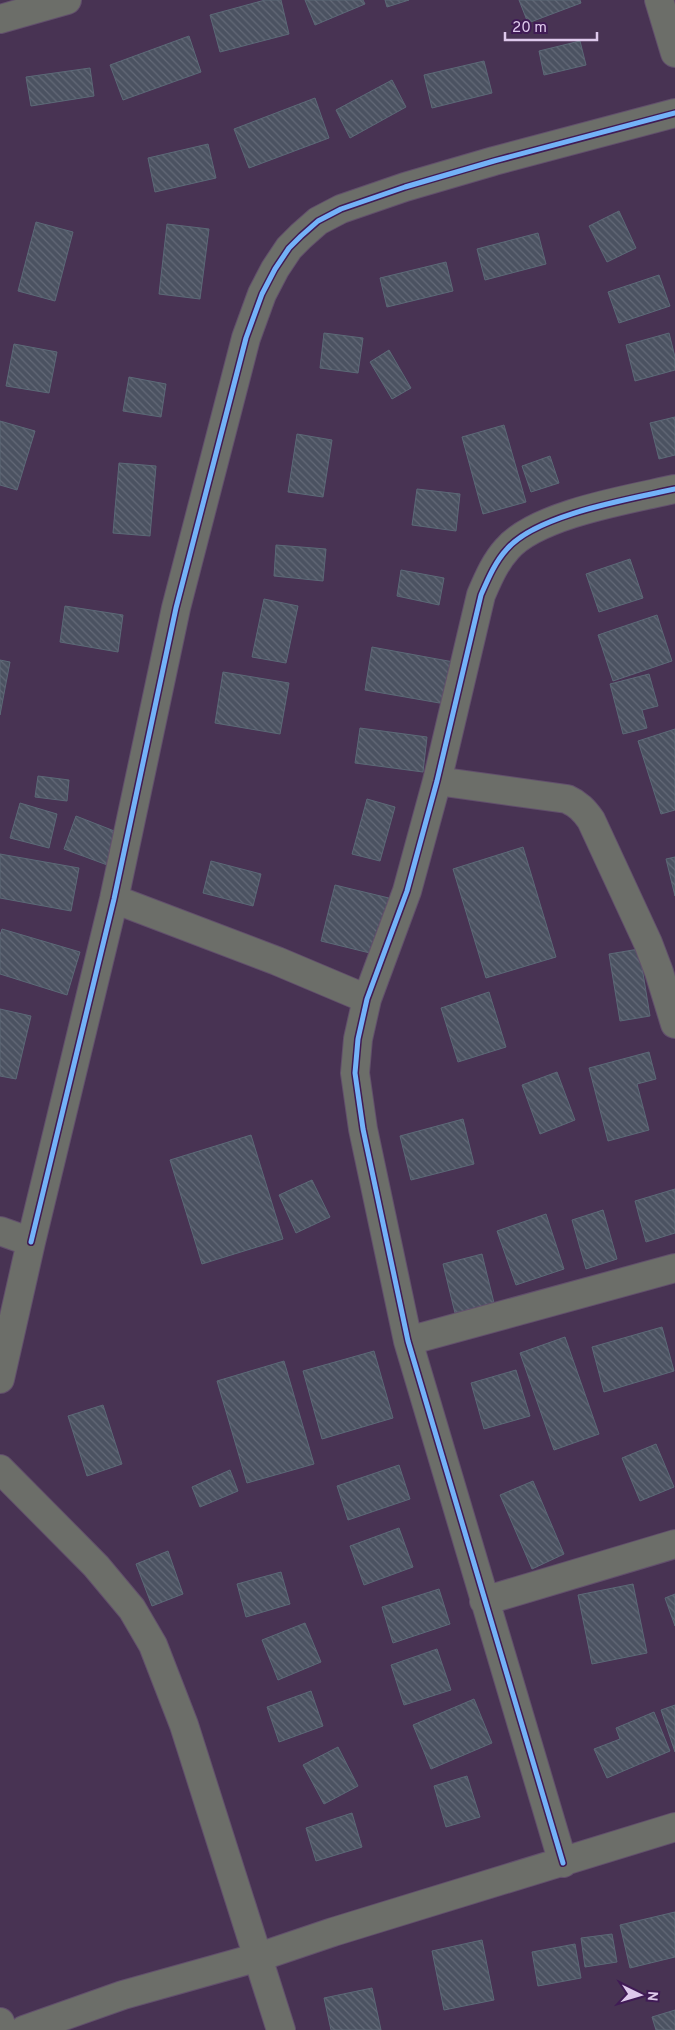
<svg xmlns="http://www.w3.org/2000/svg" width="675" height="2030" font-family="Overpass,sans-serif">
<style>
.building{fill:url(#building-back-hatch);stroke:#5c6977}
.lines{fill:none;stroke-linecap:round;stroke-linejoin:round}
.minor-casing{stroke:#62506c;stroke-width:30}
.minor{stroke:#6c6e69;stroke-width:28}
.cycleway-casing{stroke:#401b55;stroke-width:8}
.cycleway{stroke:#73b2f8;stroke-width:5}
</style>
<defs>
<pattern id="building-back-hatch" width="6" height="6" patternUnits="userSpaceOnUse" patternTransform="scale(1.25)"><rect width="6" height="6" fill="#4b5261"/><path d="M-1 5l2 2M0 0l6 6M5-1l2 2" fill="none" stroke="#646a78"/></pattern>
</defs>
<rect width="100%" height="100%" fill="#483353"/>
<path class="building" d="M 265,0 L 281,0 L 289,34 L 220,52 L 210,15 Z
M 305,0 L 363,0 L 365,4 L 315,25 Z
M 385,0 L 409,0 L 387,7 Z
M 519,0 L 580,0 L 581,3 L 528,23 Z
M 189,36 L 201,72 L 123,100 L 110,65 Z
M 580,41 L 586,65 L 544,75 L 539,51 Z
M 484,61 L 492,93 L 432,108 L 424,75 Z
M 90,68 L 94,96 L 31,106 L 26,77 Z
M 392,80 L 406,107 L 350,138 L 336,110 Z
M 315,98 L 329,138 L 249,168 L 234,129 Z
M 208,144 L 216,178 L 155,192 L 148,158 Z
M 619,211 L 636,248 L 607,262 L 589,226 Z
M 36,222 L 73,232 L 55,301 L 18,291 Z
M 167,224 L 209,229 L 200,299 L 159,294 Z
M 538,233 L 546,264 L 485,280 L 477,249 Z
M 446,262 L 453,291 L 387,307 L 380,278 Z
M 659,275 L 670,306 L 619,323 L 608,292 Z
M 324,333 L 363,338 L 358,373 L 320,368 Z
M 669,333 L 675,357 L 675,370 L 635,381 L 626,345 Z
M 14,344 L 57,352 L 49,393 L 6,386 Z
M 389,350 L 411,388 L 392,399 L 370,362 Z
M 129,377 L 166,384 L 161,417 L 123,411 Z
M 675,417 L 675,455 L 659,459 L 650,423 Z
M 0,421 L 35,431 L 17,490 L 0,485 Z
M 504,425 L 526,502 L 483,514 L 462,437 Z
M 297,434 L 332,440 L 323,497 L 288,492 Z
M 550,456 L 559,483 L 531,492 L 522,466 Z
M 119,463 L 156,466 L 150,536 L 113,533 Z
M 417,489 L 460,494 L 456,531 L 412,525 Z
M 276,545 L 326,549 L 323,581 L 274,576 Z
M 630,559 L 643,598 L 599,612 L 586,574 Z
M 401,570 L 444,578 L 439,605 L 397,596 Z
M 264,599 L 298,606 L 286,663 L 252,657 Z
M 65,606 L 123,615 L 118,652 L 60,642 Z
M 657,615 L 672,661 L 613,681 L 598,635 Z
M 372,647 L 459,663 L 451,705 L 365,690 Z
M 0,660 L 10,662 L 0,715 Z
M 223,672 L 289,683 L 280,734 L 215,723 Z
M 649,674 L 658,706 L 642,710 L 647,728 L 623,734 L 610,684 Z
M 360,728 L 427,737 L 423,772 L 355,763 Z
M 675,729 L 675,810 L 661,814 L 638,741 Z
M 38,776 L 69,780 L 67,801 L 35,797 Z
M 367,799 L 395,807 L 380,861 L 352,854 Z
M 20,803 L 57,814 L 49,848 L 10,838 Z
M 76,816 L 122,834 L 110,866 L 64,849 Z
M 523,847 L 556,957 L 486,978 L 453,869 Z
M 0,854 L 79,868 L 71,911 L 0,898 Z
M 675,857 L 675,896 L 666,859 Z
M 211,861 L 261,874 L 253,906 L 203,893 Z
M 335,885 L 393,899 L 378,955 L 321,941 Z
M 2,929 L 80,952 L 67,995 L 0,974 L 0,935 Z
M 639,949 L 650,1016 L 620,1021 L 609,954 Z
M 489,992 L 506,1047 L 458,1062 L 441,1008 Z
M 0,1009 L 31,1016 L 16,1079 L 0,1076 Z
M 649,1052 L 656,1079 L 637,1084 L 649,1130 L 608,1141 L 589,1068 Z
M 557,1072 L 575,1120 L 540,1134 L 522,1085 Z
M 463,1119 L 474,1164 L 411,1180 L 400,1136 Z
M 251,1135 L 283,1239 L 202,1264 L 170,1160 Z
M 312,1180 L 330,1217 L 296,1233 L 279,1195 Z
M 675,1189 L 675,1233 L 646,1242 L 635,1201 Z
M 603,1210 L 617,1259 L 586,1269 L 572,1220 Z
M 546,1214 L 564,1269 L 516,1285 L 497,1231 Z
M 482,1254 L 494,1303 L 455,1313 L 443,1264 Z
M 662,1327 L 674,1371 L 604,1392 L 592,1347 Z
M 565,1337 L 599,1434 L 554,1450 L 520,1353 Z
M 374,1351 L 393,1418 L 322,1439 L 303,1371 Z
M 284,1361 L 314,1464 L 247,1483 L 217,1381 Z
M 516,1370 L 530,1416 L 484,1429 L 471,1383 Z
M 103,1405 L 122,1464 L 87,1476 L 68,1416 Z
M 656,1444 L 674,1487 L 640,1501 L 622,1458 Z
M 399,1465 L 410,1499 L 348,1520 L 337,1486 Z
M 230,1470 L 238,1491 L 200,1507 L 192,1487 Z
M 533,1481 L 564,1554 L 532,1569 L 500,1495 Z
M 399,1528 L 413,1567 L 364,1585 L 350,1546 Z
M 168,1551 L 183,1594 L 152,1606 L 136,1564 Z
M 281,1572 L 290,1604 L 246,1617 L 237,1584 Z
M 633,1584 L 647,1653 L 592,1664 L 578,1595 Z
M 439,1589 L 450,1624 L 393,1643 L 382,1607 Z
M 675,1594 L 675,1626 L 665,1598 Z
M 305,1623 L 321,1662 L 278,1680 L 262,1640 Z
M 437,1649 L 451,1690 L 404,1705 L 391,1665 Z
M 311,1691 L 323,1726 L 279,1742 L 267,1707 Z
M 474,1699 L 492,1743 L 431,1769 L 413,1725 Z
M 675,1705 L 675,1752 L 661,1710 Z
M 654,1712 L 670,1751 L 607,1778 L 594,1749 L 620,1739 L 616,1728 Z
M 338,1747 L 358,1786 L 324,1804 L 303,1765 Z
M 467,1776 L 480,1817 L 446,1827 L 434,1786 Z
M 352,1813 L 362,1847 L 316,1861 L 306,1828 Z
M 675,1912 L 675,1957 L 630,1968 L 620,1925 Z
M 612,1934 L 617,1962 L 585,1967 L 581,1938 Z
M 482,1940 L 494,2000 L 444,2010 L 432,1951 Z
M 575,1944 L 581,1978 L 538,1986 L 532,1952 Z
M 372,1988 L 381,2030 L 331,2030 L 324,1998 Z
M 675,2010 L 675,2030 L 656,2030 L 652,2017 Z"/>
<g class="lines">
<g class="minor-casing">
<path id="minor" d="M 659,0 L 675,53
M 0,19 L 67,0
M 437,781 L 567,799 C 578,804 584,810 591,820 L 648,943 L 659,972 L 675,1024
M 114,899 L 277,961 L 367,999
M 0,1231 L 31,1242 L 0,1379
M 31,1242 L 114,899 L 176,608 L 246,338 L 262,294 L 275,269 L 289,248 L 301,236 L 318,221 L 341,209 L 405,187 L 494,161 L 675,113
M 408,1341 L 675,1268
M 0,1469 L 96,1566 L 132,1609 L 153,1645 L 184,1725 L 281,2030
M 484,1601 L 675,1544
M 563,1863 L 408,1341 L 363,1129 L 355,1073 L 358,1039 L 367,999 L 407,891 L 437,781 L 481,595 C 488,579 495,562 507,549 C 537,514 631,499 675,489
M 0,2022 L 3,2030
M 24,2030 L 123,1995 L 259,1957 L 333,1932 L 675,1827"/>
</g>
<use href="#minor" class="minor"/>
<g class="cycleway-casing">
<path id="cycleway" d="M 31,1242 L 114,899 L 176,608 L 246,338 L 262,294 L 275,269 L 289,248 L 301,236 L 318,221 L 341,209 L 405,187 L 494,161 L 675,113
M 563,1863 L 408,1341 L 363,1129 L 355,1073 L 358,1039 L 367,999 L 407,891 L 437,781 L 481,595 C 488,579 495,562 507,549 C 537,514 631,499 675,489"/>
</g>
<use href="#cycleway" class="cycleway"/>
</g>
<g transform="translate(640 1995) rotate(95)" stroke="#401b55" stroke-width="4" paint-order="stroke">
<path d="M0-4L9 19L0 12L-9 19Z" fill="#dec9ec"/>
<text y="-8" font-size="14" font-weight="bold" text-anchor="middle" fill="#dec9ec">N</text>
</g>
<path d="M505 32v8h92v-8" fill="none" stroke="#dec9ec" stroke-width="2.5"/>
<text x="512" y="32" font-size="15" fill="#dec9ec" stroke="#401b55" stroke-width="4" paint-order="stroke">20 m</text>
</svg>
